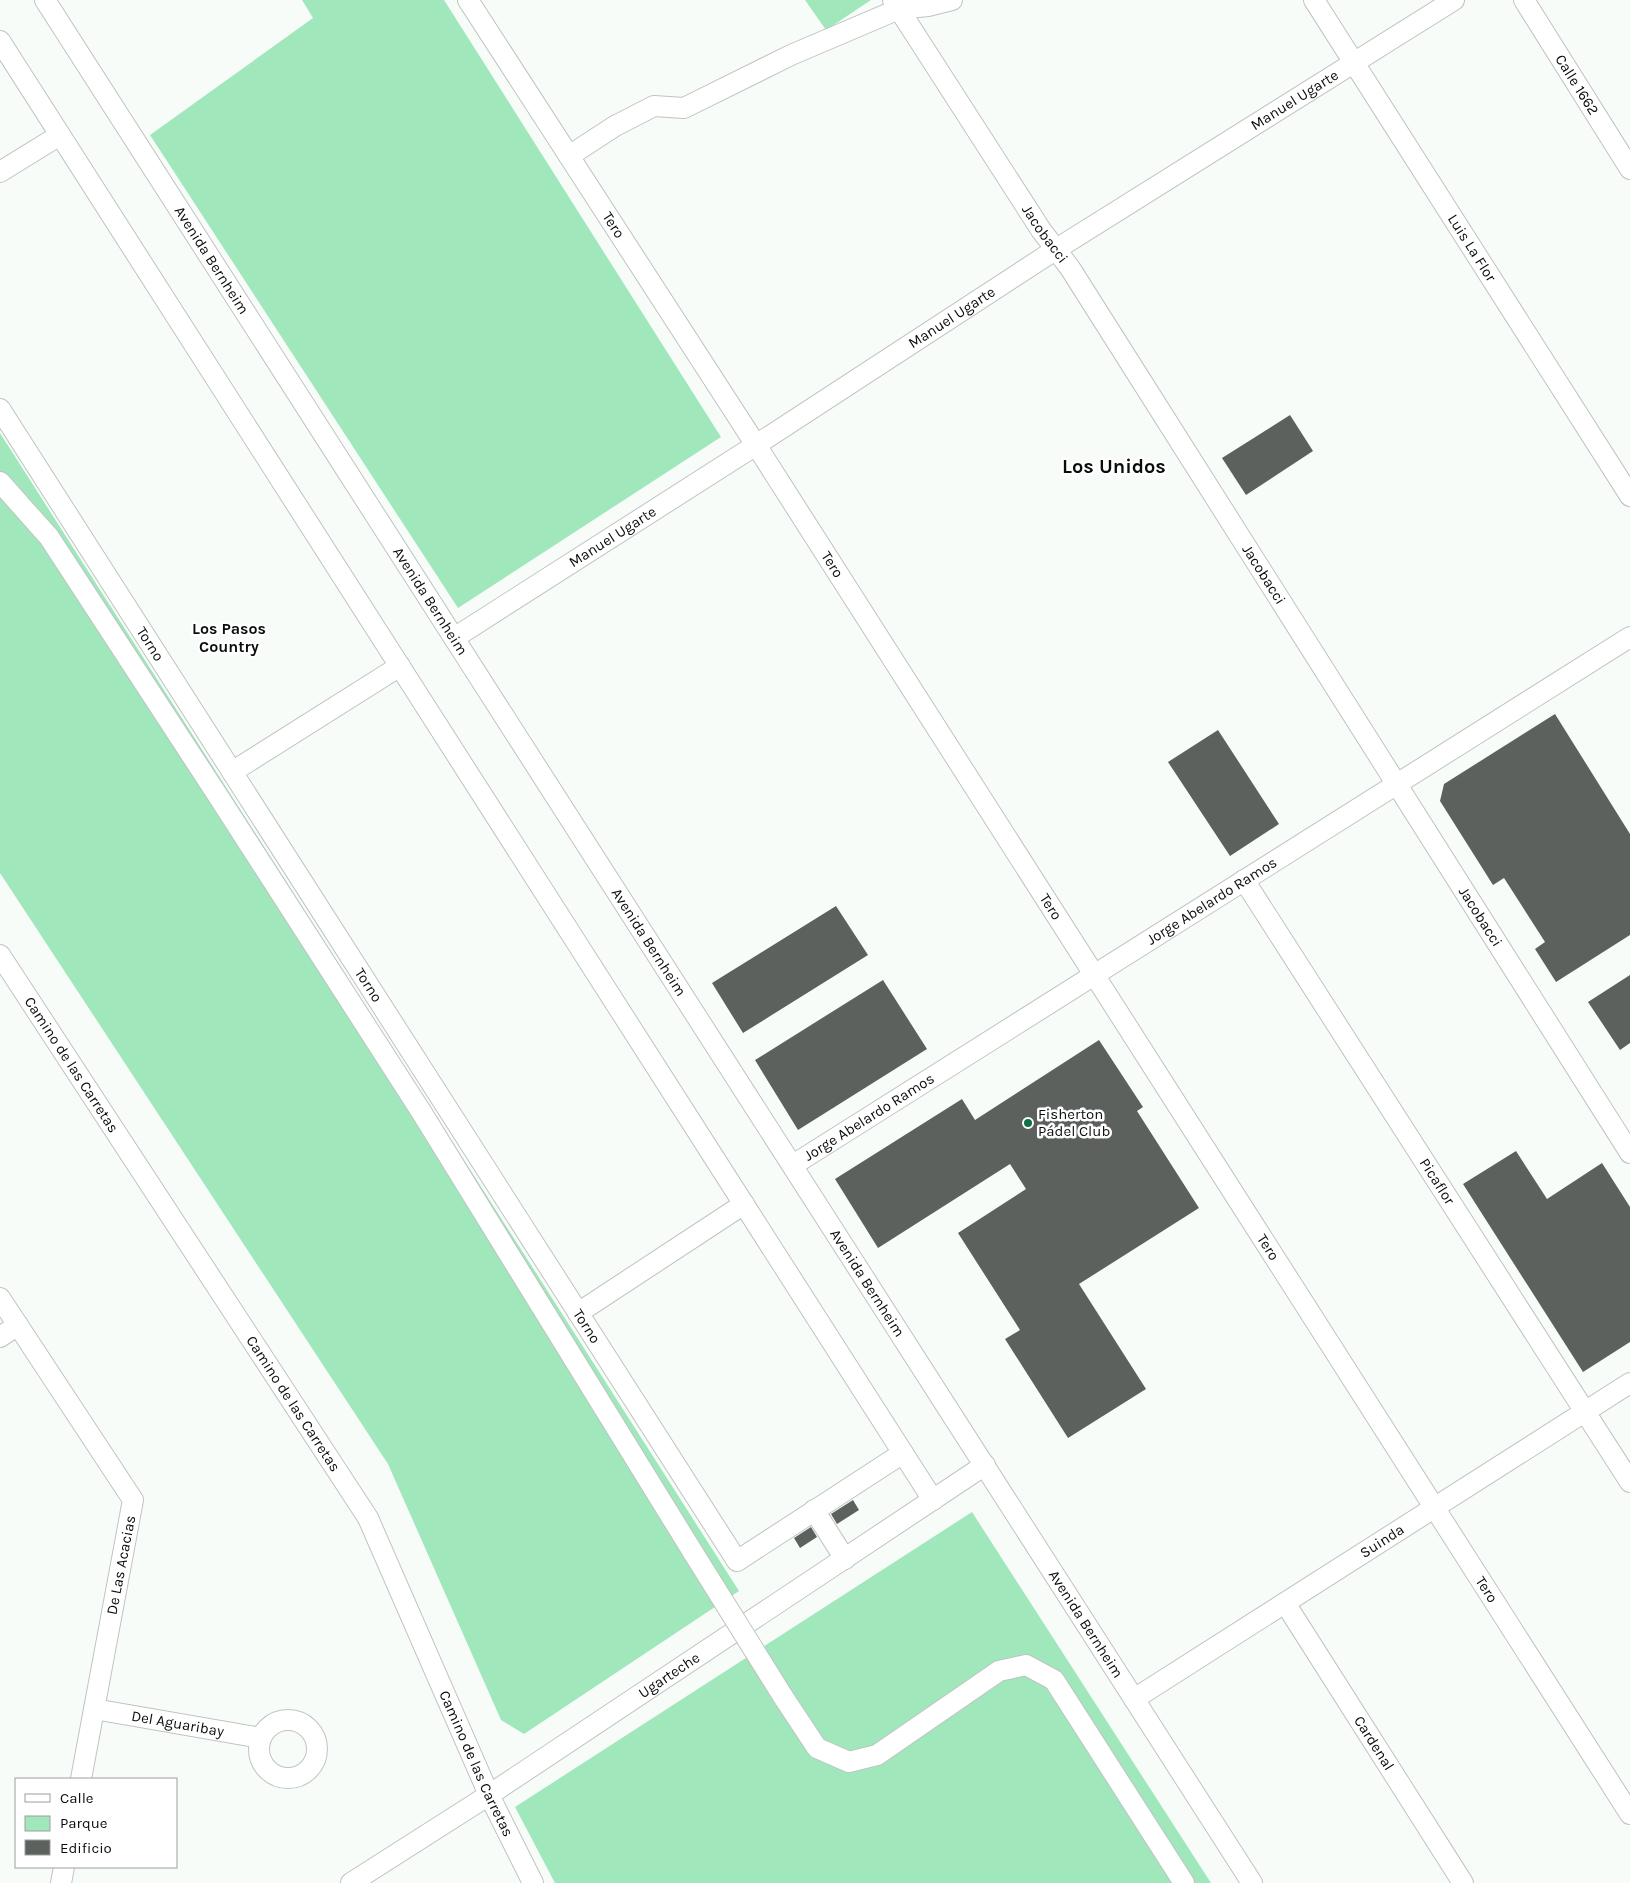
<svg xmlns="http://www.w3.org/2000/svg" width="1630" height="1883" font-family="Karla,sans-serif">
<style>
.green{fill:#a0e7bc}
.building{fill:#5d615e}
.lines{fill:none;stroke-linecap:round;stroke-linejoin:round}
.minor-casing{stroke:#bfc4c1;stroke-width:22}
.minor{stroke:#fff;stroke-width:20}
.minor-bridge-casing{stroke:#bfc4c1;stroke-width:22;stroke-linecap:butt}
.minor-bridge{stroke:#fff;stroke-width:20}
.poi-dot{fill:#0f6f45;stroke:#fff;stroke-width:2}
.labels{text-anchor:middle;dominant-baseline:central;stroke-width:5;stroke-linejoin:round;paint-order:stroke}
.street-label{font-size:15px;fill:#0b0d0c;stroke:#fff}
.poi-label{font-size:15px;fill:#0b0d0c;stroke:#fff;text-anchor:start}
.neighbourhood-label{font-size:16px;font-weight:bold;fill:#0b0d0c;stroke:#fff}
.district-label{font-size:20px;font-weight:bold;fill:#0b0d0c;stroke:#fff}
</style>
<rect width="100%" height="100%" fill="#f8fcf9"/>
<path class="green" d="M 302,0 L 444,0 L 721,437 L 458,608 L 150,135 L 313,18 Z
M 805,0 L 871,0 L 826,30 Z
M 0,433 L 739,1591 L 524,1734 L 501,1720 L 388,1464 L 0,873 Z
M 972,1512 L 1211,1883 L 555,1883 L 515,1807 Z"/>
<path class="building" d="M 1290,415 L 1313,451 L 1246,495 L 1222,458 Z
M 1555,714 L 1630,834 L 1630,935 L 1556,982 L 1535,949 L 1545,942 L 1504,878 L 1493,885 L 1440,801 L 1444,784 Z
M 1218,730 L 1279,824 L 1230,856 L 1168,762 Z
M 836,906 L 868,955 L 743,1033 L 712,983 Z
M 1630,975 L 1630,1043 L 1620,1050 L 1588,1002 Z
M 883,980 L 927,1049 L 798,1130 L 755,1060 Z
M 1099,1040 L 1143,1107 L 1137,1111 L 1199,1208 L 1079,1284 L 1146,1389 L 1068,1438 L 1005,1339 L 1020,1330 L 958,1233 L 1026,1189 L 1010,1164 L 878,1248 L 835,1179 L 962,1099 L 975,1120 Z
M 1516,1151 L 1547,1199 L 1602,1163 L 1630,1207 L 1630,1342 L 1583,1372 L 1463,1184 Z
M 853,1500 L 859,1510 L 837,1524 L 831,1514 Z
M 811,1527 L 817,1537 L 800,1548 L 794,1538 Z"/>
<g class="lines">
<g class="minor-casing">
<g id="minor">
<path id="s1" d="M 45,0 L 1252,1883"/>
<path id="s2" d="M 468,0 L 756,445 L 1630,1814"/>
<path id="s3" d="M 893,0 L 1041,230 L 1070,268 L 1630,1153"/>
<path id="s4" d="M 1314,0 L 1630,496"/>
<path id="s5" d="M 1524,0 L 1630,169"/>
<path d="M 0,41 L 933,1500"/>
<path d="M 569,156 L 615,126 L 654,106 L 684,108 L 791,55 L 899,9 L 928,6 L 952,0"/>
<path d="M 0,172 L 60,135"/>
<path id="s6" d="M 0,409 L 737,1561 L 903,1453"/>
<path d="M 0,482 L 49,537 L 220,799 L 422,1113 L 694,1554"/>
<path id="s7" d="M 454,638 L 756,445 L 1055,250 L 1454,0"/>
<path d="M 232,772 L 400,666"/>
<path id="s8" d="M 1244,880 L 1630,1482"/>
<path id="s9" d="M 0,955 L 368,1518 L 489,1795 L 533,1883"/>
<path id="s10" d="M 793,1165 L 1630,637"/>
<path d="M 0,1298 L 133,1500 L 81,1779"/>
<path d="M 578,1313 L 744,1204"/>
<path d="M 0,1337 L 18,1325"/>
<path d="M 814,1510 L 845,1559"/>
<path id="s11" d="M 1285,1603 L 1463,1883"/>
<path d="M 782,1695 L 817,1748 L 849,1762 L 877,1755 L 999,1671 L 1026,1665 L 1054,1680 L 1184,1883"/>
<path id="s12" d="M 1134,1699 L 1630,1383"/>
<path id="s13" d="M 94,1709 L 261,1738"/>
<circle cx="288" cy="1749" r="29"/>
<path d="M 61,1883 L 64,1867"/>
<path id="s14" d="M 351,1883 L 489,1795 L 985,1465"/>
</g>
</g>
<use href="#minor" class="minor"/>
<g class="minor-bridge-casing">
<path id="minor-bridge" d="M 694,1554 L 782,1695"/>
</g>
<use href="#minor-bridge" class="minor-bridge"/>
</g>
<circle class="poi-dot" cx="1028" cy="1123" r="5"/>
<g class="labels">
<g class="street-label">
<text stroke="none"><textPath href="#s5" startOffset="100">Calle 1662</textPath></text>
<text stroke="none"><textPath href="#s7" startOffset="998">Manuel Ugarte</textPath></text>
<text stroke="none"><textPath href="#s2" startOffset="268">Tero</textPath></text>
<text stroke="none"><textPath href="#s3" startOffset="279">Jacobacci</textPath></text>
<text stroke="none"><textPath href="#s4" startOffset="294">Luis La Flor</textPath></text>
<text stroke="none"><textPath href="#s1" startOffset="309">Avenida Bernheim</textPath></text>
<text stroke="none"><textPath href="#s7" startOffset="592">Manuel Ugarte</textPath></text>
<text stroke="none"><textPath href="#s7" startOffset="188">Manuel Ugarte</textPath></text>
<text stroke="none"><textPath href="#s2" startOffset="672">Tero</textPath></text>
<text stroke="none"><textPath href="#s3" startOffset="684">Jacobacci</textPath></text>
<text stroke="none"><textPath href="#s1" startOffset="714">Avenida Bernheim</textPath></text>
<text stroke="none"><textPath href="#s6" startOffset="279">Torno</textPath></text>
<text stroke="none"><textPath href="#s10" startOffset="495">Jorge Abelardo Ramos</textPath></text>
<text stroke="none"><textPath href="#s2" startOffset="1078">Tero</textPath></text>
<text stroke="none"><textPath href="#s3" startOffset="1089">Jacobacci</textPath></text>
<text stroke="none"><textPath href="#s1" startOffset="1119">Avenida Bernheim</textPath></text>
<text stroke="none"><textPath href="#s6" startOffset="684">Torno</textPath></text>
<text stroke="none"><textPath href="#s9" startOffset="131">Camino de las Carretas</textPath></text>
<text stroke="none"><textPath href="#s10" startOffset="90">Jorge Abelardo Ramos</textPath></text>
<text stroke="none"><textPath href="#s8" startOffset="358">Picaflor</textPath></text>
<text stroke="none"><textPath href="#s2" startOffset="1482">Tero</textPath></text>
<text stroke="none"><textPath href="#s1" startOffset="1524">Avenida Bernheim</textPath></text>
<text stroke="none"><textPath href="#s6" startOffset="1089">Torno</textPath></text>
<text stroke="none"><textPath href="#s9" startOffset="536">Camino de las Carretas</textPath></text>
<text stroke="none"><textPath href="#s12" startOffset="294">Suinda</textPath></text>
<text transform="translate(121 1565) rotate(-79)">De Las Acacias</text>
<text stroke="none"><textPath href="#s2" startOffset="1888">Tero</textPath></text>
<text stroke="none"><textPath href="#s1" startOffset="1929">Avenida Bernheim</textPath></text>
<text stroke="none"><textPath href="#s14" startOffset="380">Ugarteche</textPath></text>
<text stroke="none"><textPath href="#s13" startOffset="85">Del Aguaribay</textPath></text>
<text stroke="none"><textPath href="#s11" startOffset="166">Cardenal</textPath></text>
<text stroke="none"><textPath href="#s9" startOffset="941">Camino de las Carretas</textPath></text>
</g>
<g class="poi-label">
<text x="1038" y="1114">Fisherton<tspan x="1038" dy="17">Pádel Club</tspan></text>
</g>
<g class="neighbourhood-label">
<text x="229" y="628">Los Pasos<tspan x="229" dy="18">Country</tspan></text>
</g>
<g class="district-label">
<text x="1114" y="466">Los Unidos</text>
</g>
</g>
<rect x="15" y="1778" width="162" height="90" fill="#ffffff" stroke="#9d9e9e"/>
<rect x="25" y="1794" width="25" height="8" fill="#ffffff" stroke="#9d9e9e"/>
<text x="60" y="1803" font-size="15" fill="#0b0d0c">Calle</text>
<rect x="25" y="1816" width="25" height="15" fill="#a0e7bc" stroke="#9d9e9e"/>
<text x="60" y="1828" font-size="15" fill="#0b0d0c">Parque</text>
<rect x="25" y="1840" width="25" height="15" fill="#5d615e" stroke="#9d9e9e"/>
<text x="60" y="1853" font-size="15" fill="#0b0d0c">Edificio</text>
</svg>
